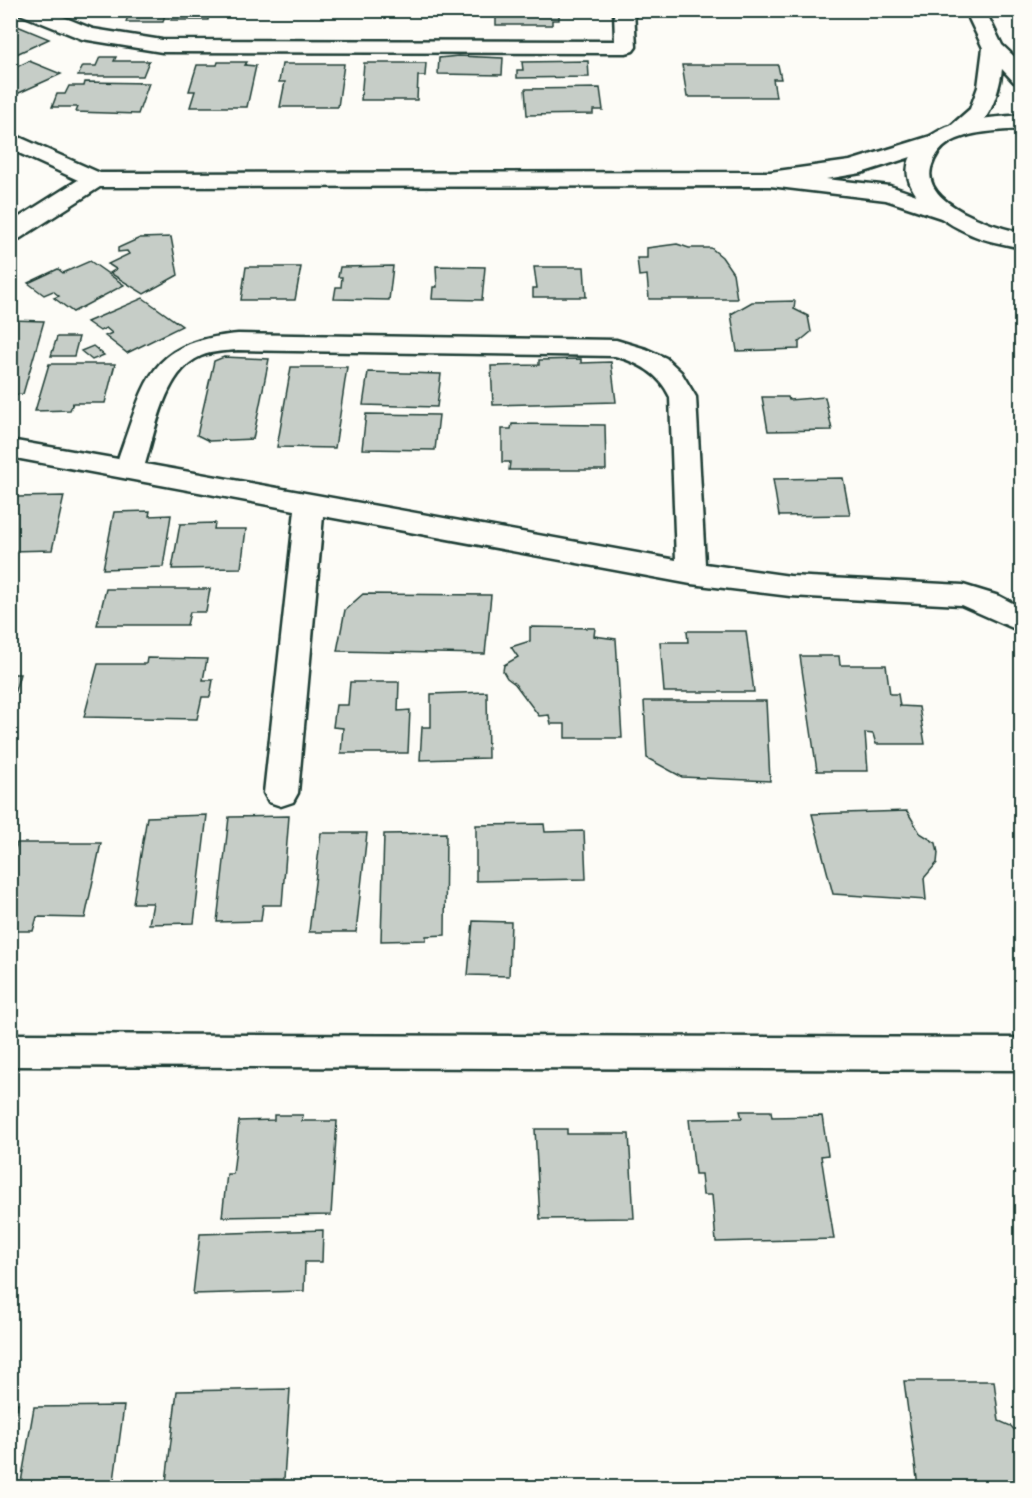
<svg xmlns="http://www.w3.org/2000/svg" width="1032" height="1498" font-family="Sriracha,sans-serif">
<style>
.building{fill:#c6cdc7;stroke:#1f3d34;stroke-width:1.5}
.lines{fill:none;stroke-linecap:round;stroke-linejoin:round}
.minor-casing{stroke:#1f3d34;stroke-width:5}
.tertiary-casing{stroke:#1f3d34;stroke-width:5}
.minor{fill:#fdfcf7;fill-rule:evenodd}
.tertiary{fill:#fdfcf7;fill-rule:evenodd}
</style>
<rect width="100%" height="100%" fill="#fdfcf7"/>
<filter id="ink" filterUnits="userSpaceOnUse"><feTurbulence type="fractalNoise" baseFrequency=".0167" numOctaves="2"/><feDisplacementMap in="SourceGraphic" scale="12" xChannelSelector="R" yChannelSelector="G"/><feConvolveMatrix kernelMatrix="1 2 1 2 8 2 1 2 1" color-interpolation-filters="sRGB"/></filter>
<g filter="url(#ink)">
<path class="building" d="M 130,10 L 166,10 L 163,22 L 126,22 Z
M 173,10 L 210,10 L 208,20 L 171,20 Z
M 490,10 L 559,10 L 559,20 L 552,20 L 552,25 L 496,25 L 496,15 L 490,15 Z
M 677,10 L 761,10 L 762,15 L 677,15 Z
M 10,23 L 49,39 L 10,57 Z
M 458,56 L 503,58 L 502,75 L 438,74 L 439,58 Z
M 100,57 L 116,57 L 114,61 L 149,61 L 143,76 L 78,76 L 83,66 L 96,66 Z
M 29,61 L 61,74 L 10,97 L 10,70 Z
M 588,61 L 589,77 L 517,78 L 517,70 L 523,70 L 522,62 Z
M 218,62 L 247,62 L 245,65 L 256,66 L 247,107 L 190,107 L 195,91 L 189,91 L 197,65 L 217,65 Z
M 364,63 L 426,63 L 425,76 L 418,76 L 417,100 L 361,100 Z
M 282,64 L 344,64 L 338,107 L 280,107 L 285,82 L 279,82 Z
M 682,65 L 778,65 L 781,79 L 773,79 L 776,97 L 687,97 Z
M 85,82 L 149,83 L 138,114 L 76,112 L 78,107 L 52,107 L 57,94 L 65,94 L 69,86 L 84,86 Z
M 600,88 L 603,110 L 593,110 L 593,114 L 527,115 L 525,89 Z
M 171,237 L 178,275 L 144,294 L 110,273 L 116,269 L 108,264 L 129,254 L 127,251 L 118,252 L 118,248 L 140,238 Z
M 677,244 L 689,248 L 711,248 L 722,257 L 733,273 L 737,299 L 649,299 L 647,275 L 639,276 L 637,258 L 647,258 L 647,248 Z
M 90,261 L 124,285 L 73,312 L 54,298 L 59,296 L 53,291 L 44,295 L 28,283 L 58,269 L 63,273 Z
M 393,266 L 389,300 L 334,299 L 336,287 L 341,287 L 342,277 L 338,277 L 340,267 Z
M 436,266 L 485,267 L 482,300 L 432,299 L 433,287 L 437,287 Z
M 246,267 L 301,267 L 295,300 L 241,300 Z
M 534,267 L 584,267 L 586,297 L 533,297 L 533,288 L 537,288 Z
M 143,298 L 182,326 L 127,353 L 105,336 L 112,333 L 106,328 L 100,331 L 87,322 Z
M 795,301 L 794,309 L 808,316 L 811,332 L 799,342 L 799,349 L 737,351 L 731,314 L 752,302 Z
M 10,320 L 44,321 L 23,394 L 10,395 Z
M 57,337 L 79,337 L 74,356 L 51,356 Z
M 93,346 L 104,355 L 92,360 L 81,351 Z
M 224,357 L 269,359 L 253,439 L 209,441 L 197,435 L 214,361 Z
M 581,359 L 581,363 L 611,362 L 616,402 L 493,405 L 491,366 L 539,365 L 539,360 Z
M 49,364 L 115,364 L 105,403 L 73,403 L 70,410 L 35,411 Z
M 291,367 L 347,367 L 335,448 L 277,447 Z
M 368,372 L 441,374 L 437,407 L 363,405 Z
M 762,397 L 788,397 L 789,400 L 825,397 L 832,430 L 768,431 Z
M 366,414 L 439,415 L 435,450 L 362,449 Z
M 512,424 L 605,425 L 606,470 L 509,470 L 510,462 L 502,462 L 502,429 L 511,429 Z
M 843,478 L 850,515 L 779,516 L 773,479 Z
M 64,496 L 52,550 L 10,551 L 10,519 L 16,497 Z
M 150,511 L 149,516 L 171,515 L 163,567 L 103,569 L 114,512 Z
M 215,523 L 214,529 L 246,529 L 241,568 L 172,569 L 180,524 Z
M 106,589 L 210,589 L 206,612 L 190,612 L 187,625 L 97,625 Z
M 363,594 L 491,595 L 485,654 L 337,651 L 345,610 Z
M 530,627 L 595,628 L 594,636 L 616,639 L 622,738 L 565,738 L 565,724 L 551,724 L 549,715 L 539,716 L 515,684 L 507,678 L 503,671 L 504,665 L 518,657 L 511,647 L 530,641 Z
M 687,631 L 746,631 L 754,692 L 664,692 L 660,642 L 688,642 Z
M 800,656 L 839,656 L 840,665 L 886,665 L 890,694 L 898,694 L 900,706 L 919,707 L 925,744 L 876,744 L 873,734 L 865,733 L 868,771 L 817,771 Z
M 147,658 L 207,659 L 203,680 L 213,680 L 210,697 L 202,697 L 197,719 L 84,717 L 98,664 L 146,664 Z
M 10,674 L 20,674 L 10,708 Z
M 350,682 L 399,682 L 398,711 L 410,710 L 408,753 L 341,753 L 343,728 L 333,727 L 336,705 L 348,705 Z
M 487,692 L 488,758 L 420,760 L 422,727 L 431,727 L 431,694 Z
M 644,701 L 766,701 L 770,781 L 682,777 L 647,758 Z
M 907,811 L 920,833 L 936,843 L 938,853 L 937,863 L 924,878 L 926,900 L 833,894 L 812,814 Z
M 207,815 L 194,923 L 149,924 L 153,903 L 133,903 L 147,817 Z
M 289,816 L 282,905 L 263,905 L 261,921 L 217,922 L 229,817 Z
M 544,824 L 545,832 L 584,831 L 586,879 L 476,881 L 476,825 Z
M 321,833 L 367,833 L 356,932 L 309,932 Z
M 446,833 L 445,935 L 426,936 L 426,940 L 381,941 L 384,834 Z
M 17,843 L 101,843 L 85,918 L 37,917 L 33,931 L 10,931 L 10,863 Z
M 473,921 L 511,922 L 509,976 L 468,975 Z
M 740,1111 L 771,1111 L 772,1117 L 822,1116 L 828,1155 L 821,1156 L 834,1239 L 716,1242 L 712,1195 L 703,1195 L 701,1174 L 695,1174 L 689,1119 L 742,1118 Z
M 274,1115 L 303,1115 L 302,1121 L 337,1121 L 331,1215 L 222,1217 L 227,1174 L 233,1174 L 239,1121 L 274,1120 Z
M 535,1129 L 567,1129 L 567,1134 L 629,1134 L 634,1218 L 540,1219 Z
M 323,1230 L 322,1262 L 305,1262 L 304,1291 L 193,1294 L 200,1234 Z
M 904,1381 L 994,1381 L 999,1421 L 1011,1426 L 1022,1439 L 1022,1488 L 918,1486 Z
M 290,1389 L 284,1479 L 166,1482 L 177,1391 Z
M 10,1403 L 18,1403 L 10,1443 Z
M 124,1406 L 113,1488 L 20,1488 L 34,1407 Z"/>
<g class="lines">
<g class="minor-casing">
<path id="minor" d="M 17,10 L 46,10 L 93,29 L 162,40 L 615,41 L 614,10 L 634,10 L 636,47 L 633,51 L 626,53 L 162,52 L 82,39 L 20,14 Z
M 965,10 L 985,10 L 1002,45 L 1022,64 L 1022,83 L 1014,82 L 1002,69 C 999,95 984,143 949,135 L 946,130 L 970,109 L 978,87 L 983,48 Z
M 10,133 L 100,173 L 770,172 L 850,161 L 931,136 L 939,138 L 942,143 L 939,148 L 861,173 L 826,179 L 890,186 L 952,207 L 956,212 L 952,217 L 944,219 L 886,200 L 770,186 L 100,187 L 19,239 L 10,241 L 10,223 L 78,180 L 10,149 Z
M 238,334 L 616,340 L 646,349 L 666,358 L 681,372 L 696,397 L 705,564 L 790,576 L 963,585 L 999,596 L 1022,608 L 1022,632 L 961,605 L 790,596 L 691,584 L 323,516 L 298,793 L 293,802 L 281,806 L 269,802 L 264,793 L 295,510 L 10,457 L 10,440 L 118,459 C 146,383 146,342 238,334 ZM 238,350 L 615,356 C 639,363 659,373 670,397 L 676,560 L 145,464 C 156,430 164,372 201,356 C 213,351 226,351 238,350 Z
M 10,1034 L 1022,1038 L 1022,1070 L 10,1066 Z"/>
</g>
<g class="tertiary-casing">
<path id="tertiary" d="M 1022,115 L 1022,129 C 998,131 970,131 949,143 C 939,149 934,158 931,168 C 922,205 996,227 1022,233 L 1022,248 C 1004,244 984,241 968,233 C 928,215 876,172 932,135 C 957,118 993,118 1022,115 Z"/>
</g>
<use href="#minor" class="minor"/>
<use href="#tertiary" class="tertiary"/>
</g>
</g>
<rect width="1032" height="1498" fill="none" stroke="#fdfcf7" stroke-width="36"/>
<rect x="18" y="18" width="996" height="1462" fill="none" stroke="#1f3d34" stroke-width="2" filter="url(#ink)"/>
</svg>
